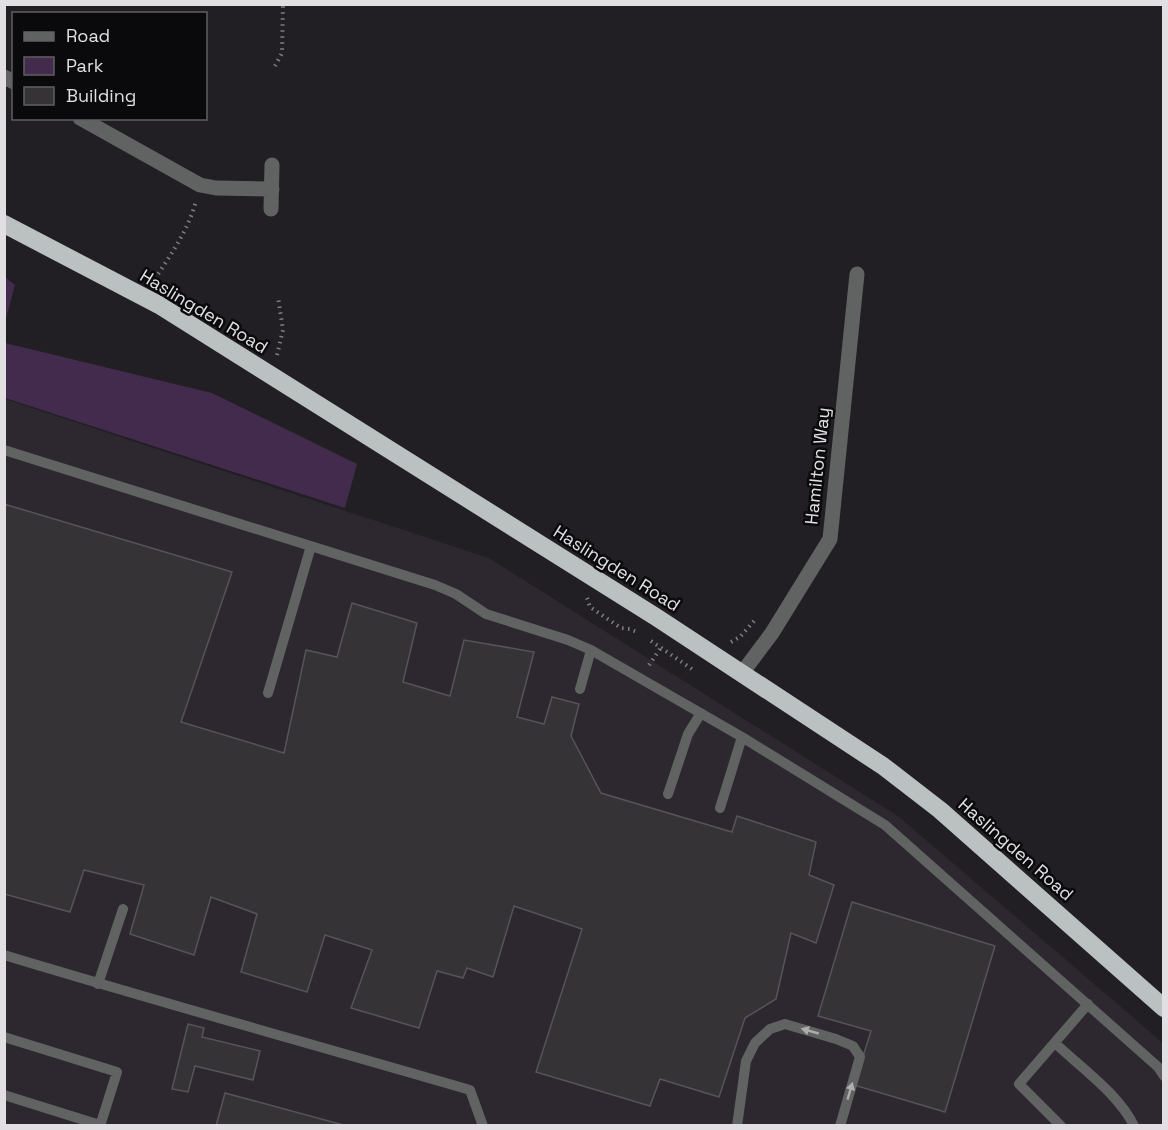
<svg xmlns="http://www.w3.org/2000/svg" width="1168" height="1130" font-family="'Space Grotesk',sans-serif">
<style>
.built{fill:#2d272f}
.green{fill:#432b4d}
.building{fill:#363337;stroke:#565458;stroke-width:1.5}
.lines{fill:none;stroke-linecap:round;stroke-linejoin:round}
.path{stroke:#7f7d80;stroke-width:4;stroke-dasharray:1.5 4.5;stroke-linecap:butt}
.lane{stroke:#606362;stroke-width:10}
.street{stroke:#606362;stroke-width:15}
.highway{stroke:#bac1c0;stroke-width:18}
.oneway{fill:#adadae}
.labels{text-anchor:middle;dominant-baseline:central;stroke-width:5;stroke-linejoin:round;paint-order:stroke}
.street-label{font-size:18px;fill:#e1dfe1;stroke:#0a090b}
</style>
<rect width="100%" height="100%" fill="#211f23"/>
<path class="built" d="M 5,399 L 489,558 L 898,816 L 1163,1043 L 1163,1125 L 5,1126 Z"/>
<path class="green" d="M 5,277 L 15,285 L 5,322 Z
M 5,343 L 212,393 L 357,464 L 345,508 L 5,398 Z"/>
<path class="building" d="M 4,504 L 232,572 L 181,722 L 284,753 L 306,650 L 337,657 L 352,603 L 417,623 L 403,682 L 450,696 L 464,640 L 534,652 L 517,717 L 544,724 L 552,697 L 579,704 L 571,736 L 601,793 L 732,832 L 737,816 L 816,842 L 809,875 L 834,885 L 816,943 L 791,933 L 776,999 L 745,1018 L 719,1097 L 660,1079 L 650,1106 L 536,1072 L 582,929 L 514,906 L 493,977 L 467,968 L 463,978 L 437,971 L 419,1028 L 351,1008 L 372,950 L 325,935 L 307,992 L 241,972 L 257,914 L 211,897 L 194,955 L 130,934 L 144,885 L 84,870 L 70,912 L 4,894 Z
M 852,902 L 995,946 L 945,1112 L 854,1085 L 871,1031 L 818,1016 Z
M 188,1024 L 204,1028 L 202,1037 L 260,1051 L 253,1080 L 195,1066 L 188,1092 L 172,1089 Z
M 225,1093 L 347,1126 L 216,1126 Z"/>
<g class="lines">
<path class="path" d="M 275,66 L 282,53 L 283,4
M 155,279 C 171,254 188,231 196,201
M 277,355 L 283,330 L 278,297
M 587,598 L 590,607 L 621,628 L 630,629 L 637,632
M 651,641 L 692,669
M 731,642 L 740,637 L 754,621 L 756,623
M 649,665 L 660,649"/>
<path class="lane" d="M 4,450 L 435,585 L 456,594 L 486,614 L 568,640 L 591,650 L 742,737 L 885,825 L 1158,1067 L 1164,1076
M 580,689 L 591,650
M 268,693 L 311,546
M 668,794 L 688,734 L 701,713
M 720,808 L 742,737
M 4,955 C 159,1002 315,1045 470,1090 L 483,1126
M 98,984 L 123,909
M 4,1037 L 117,1072 L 100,1126
M 1055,1043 C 1080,1067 1119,1094 1134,1126
M 4,1095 L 100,1125
M 737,1126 L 746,1061 L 755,1043 L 770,1029 L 785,1024 L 836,1039 L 853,1046 L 860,1057 L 840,1126
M 1061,1126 L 1019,1084 L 1088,1004"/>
<path class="street" d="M 4,77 L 14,82
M 80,118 L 200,185 L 216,188 L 272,189
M 271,209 L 272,165
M 742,673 L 772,633 L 830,539 L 857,274"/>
<path class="highway" d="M 4,224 L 159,305 L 656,617 L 883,766 L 940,810 L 1164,1008"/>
</g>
<defs><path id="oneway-solid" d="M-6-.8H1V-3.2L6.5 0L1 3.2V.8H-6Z" transform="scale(1.5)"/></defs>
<g class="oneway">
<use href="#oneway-solid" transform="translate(810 1031) rotate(-164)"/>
<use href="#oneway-solid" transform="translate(850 1091) rotate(-74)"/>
</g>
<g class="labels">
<g class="street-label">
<text transform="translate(204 311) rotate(31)">Haslingden Road</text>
<text transform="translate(817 466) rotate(-84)">Hamilton Way</text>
<text transform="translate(617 568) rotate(32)">Haslingden Road</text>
<text transform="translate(1016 849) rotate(41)">Haslingden Road</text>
</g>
</g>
<rect width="1168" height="1130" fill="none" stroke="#e1dfe1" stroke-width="12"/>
<rect x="12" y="12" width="195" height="108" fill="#0a090b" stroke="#605f61" stroke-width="1.5"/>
<rect x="24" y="32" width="30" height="9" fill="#606362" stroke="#605f61" stroke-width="1.5"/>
<text x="66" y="42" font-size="18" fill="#e1dfe1">Road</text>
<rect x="24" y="57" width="30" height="18" fill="#432b4d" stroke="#605f61" stroke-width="1.5"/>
<text x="66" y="72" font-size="18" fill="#e1dfe1">Park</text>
<rect x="24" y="87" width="30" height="18" fill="#363337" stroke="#605f61" stroke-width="1.5"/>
<text x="66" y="102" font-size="18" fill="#e1dfe1">Building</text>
</svg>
